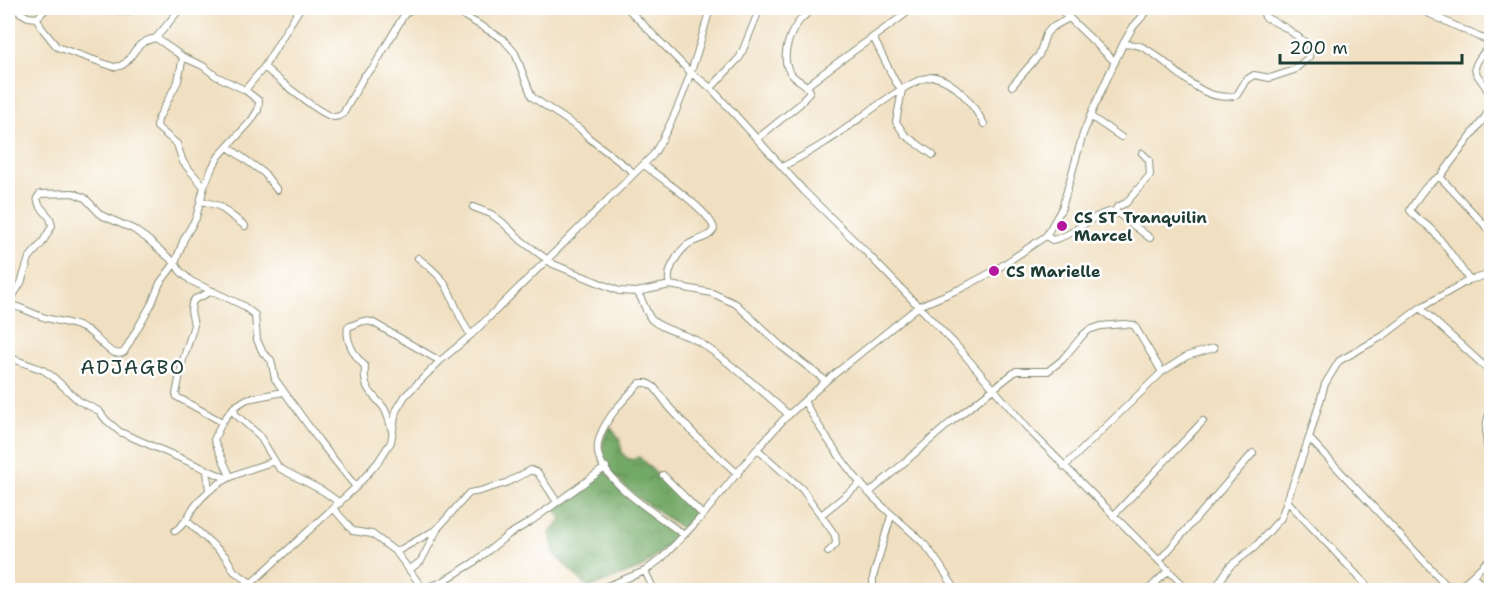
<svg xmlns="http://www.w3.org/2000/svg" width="1499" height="598" font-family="'Shantell Sans',sans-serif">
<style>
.forest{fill:url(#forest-crowns);stroke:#49734d;stroke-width:1.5}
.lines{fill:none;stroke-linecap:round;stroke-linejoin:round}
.street-casing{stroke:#888e7a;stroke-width:8}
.street{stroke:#fff;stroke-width:6}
.poi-dot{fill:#b5179e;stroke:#fff;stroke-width:2}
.labels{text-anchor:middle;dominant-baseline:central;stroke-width:5;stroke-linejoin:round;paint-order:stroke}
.poi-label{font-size:16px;font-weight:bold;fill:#1f3d34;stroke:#fff;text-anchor:start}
.quarter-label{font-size:20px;letter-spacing:1.5px;fill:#1f3d34;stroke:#fff}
</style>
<defs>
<pattern id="forest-crowns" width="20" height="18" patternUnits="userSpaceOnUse" patternTransform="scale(1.5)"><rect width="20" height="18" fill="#73a966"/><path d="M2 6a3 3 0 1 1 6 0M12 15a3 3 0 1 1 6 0" fill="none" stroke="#5e8b55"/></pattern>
</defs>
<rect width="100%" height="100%" fill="#fff"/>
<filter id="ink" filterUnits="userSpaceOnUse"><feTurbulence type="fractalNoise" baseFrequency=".0167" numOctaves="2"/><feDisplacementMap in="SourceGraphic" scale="12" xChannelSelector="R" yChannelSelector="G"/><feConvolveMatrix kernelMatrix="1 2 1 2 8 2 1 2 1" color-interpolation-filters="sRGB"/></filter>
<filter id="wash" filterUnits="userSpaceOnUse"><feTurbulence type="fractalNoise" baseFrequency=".008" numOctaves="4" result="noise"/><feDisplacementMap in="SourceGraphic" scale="24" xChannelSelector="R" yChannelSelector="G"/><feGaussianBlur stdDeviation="1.35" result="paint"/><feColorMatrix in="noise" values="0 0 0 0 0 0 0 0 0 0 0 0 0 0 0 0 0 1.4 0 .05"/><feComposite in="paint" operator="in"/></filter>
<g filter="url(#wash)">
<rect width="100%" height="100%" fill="#f0dfc0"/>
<path class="forest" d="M 610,427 C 613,431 618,436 620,440 C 622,451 620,457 633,460 L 639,457 L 698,515 L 683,529 C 658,511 612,486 603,454 C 600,444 605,436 610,427 Z
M 606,471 L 623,493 L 679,535 L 643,567 L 589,588 L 555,555 L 550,533 L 562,519 L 554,507 Z"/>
</g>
<g filter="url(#ink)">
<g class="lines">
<g class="street-casing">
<path id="street" d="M 12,8 L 28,17 L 37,18 L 47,8
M 107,8 L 127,12 L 131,8
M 451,8 L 503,39 L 515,53 L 532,97 L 580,129 L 589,138 L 634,173
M 627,8 L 690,72 L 711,88 L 804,191 L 865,251 L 955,344 L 1030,431 L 1188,590
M 1059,8 L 1115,62
M 1417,8 L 1479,37 L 1492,41
M 873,37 L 895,81 L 902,90 L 896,122 L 905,135 L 933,155
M 156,38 L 180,9
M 1492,43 C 1461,77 1480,68 1492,100
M 1123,44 C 1129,45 1137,44 1142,47 C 1173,61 1199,106 1237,95 L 1246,80 L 1254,75 L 1270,78 L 1294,70 L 1309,57 L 1310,46 L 1286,28 L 1265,17 L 1262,8
M 183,57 L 178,81 L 158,119 L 157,127 L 177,144 L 183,162 L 204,187
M 264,67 C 276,77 319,115 334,117 C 338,117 340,116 343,114 L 364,76 L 373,68 L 404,15 L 413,8
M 807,86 C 841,58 878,35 913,8
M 1012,86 L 1039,55 L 1046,34 L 1051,28 L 1069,18
M 711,88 L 740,57 L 760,8
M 245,90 L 264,67 L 300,8
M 1090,116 L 1121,137
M 757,139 L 800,104 L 810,91 C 806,83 799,82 793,76 C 778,61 789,33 801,19 C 805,15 810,11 815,8
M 228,147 L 264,173 L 277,190
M 644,165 C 660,178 711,211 714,229 C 708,240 695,238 686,246 C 677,254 665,273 670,285
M 782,167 C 797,159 812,151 826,142 C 849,129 911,74 935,77 C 956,81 974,106 984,124
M 1440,177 L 1492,233
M 202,201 L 219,206 L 245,226
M 473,207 L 491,214 L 502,222 L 522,241 L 553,264 L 619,291 L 637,292 C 644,301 646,314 652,320 C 664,331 685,333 699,342 C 731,363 760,389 789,415
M 1115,211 L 1117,207 L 1126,203 L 1150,175 L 1149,160 L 1142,153
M 1046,236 L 1052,240 C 1075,236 1091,213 1115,211 L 1150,238
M 418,258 C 428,266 438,273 445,284 C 455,301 459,320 471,335
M 1469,280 C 1457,262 1446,245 1431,229 C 1424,222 1416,219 1410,210 C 1418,198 1426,183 1440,177 L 1485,117 L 1492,104
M 213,291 L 195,299 L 192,303 L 191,311 L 194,325 L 183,360 L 176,394 L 177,397 L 222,422
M 637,292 L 670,285 L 712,293 L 736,304 L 781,346 L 826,381
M 8,304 L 21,283 L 29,258 L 42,243 L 52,226 L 50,218 L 39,205 L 37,198 L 40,194 L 73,193 L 85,198 L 101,215 L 133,229 L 146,238 L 175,263 L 180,271 L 191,281 L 242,305 L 255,315 L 257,340 L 263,353 L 271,360 L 275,379 L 320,442 L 356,487
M 8,305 C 21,306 30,313 43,317 C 58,322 74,322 87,330 C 98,337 112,360 124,352 L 152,303 L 160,283 L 175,263 L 184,239 L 196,218 L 204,187 L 212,168 L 219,156 L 251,121 L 258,110 L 259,101 L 245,90 L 216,76 L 203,66 L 183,57 L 156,38 C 128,43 135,66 114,67 L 57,47 L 41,27 L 37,18
M 1420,308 L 1492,373
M 8,357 L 43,370 L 52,376 L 79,401 L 99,411 L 106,420 L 120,432 L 226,478
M 283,392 L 247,399 L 234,407 L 235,414 L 259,435 L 279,468 L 323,491 L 340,503
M 804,401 C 823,434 845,467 871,495 C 888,513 908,527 925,545 C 937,559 946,575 956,590
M 1492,406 C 1483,425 1485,445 1492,464
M 392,431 C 390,424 388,415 384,408 C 371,391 363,391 365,366 C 355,357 345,341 348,327 L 363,321 L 372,322 L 440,361
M 1309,438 L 1451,590
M 757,449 L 802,489 L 835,535 L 836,544 L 828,552
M 1064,467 L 1162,372 L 1187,356 L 1214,348
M 207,471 L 209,491
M 663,475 L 703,515
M 230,476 L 214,440 L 222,422 L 234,407
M 869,493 L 951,422 L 1016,371 L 1048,371 L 1062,360 L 1083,335 L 1089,330 L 1101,326 L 1124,324 L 1134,325 L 1162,372
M 1288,502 L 1371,590
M 334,509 L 353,531 L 372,534 L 396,552 L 424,590
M 821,515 L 861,483
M 1113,516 L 1203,421
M 187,521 L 226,557 L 234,571 L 251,583
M 175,531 C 188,521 186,518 195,506 C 214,479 246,470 275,461
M 684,535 C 660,516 604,484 598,453 C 594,429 625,398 640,383 L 647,383 L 654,387 L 670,408 L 696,436 L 738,474
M 396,552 L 437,529 L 469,493 L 480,491 L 506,483 L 531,470 L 538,473 L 557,502
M 1159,561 L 1253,453
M 409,570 L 421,561 L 437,530
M 645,571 L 654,590
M 1473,576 L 1487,590
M 423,589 L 442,582 L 473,563 L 508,535 L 530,522 L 606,467
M 244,590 L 356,487 L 378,462 L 391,442 L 396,411 L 405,396 L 440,361 L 471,335 L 653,155 C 680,113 697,56 710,8
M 597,590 L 645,571 L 662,558 L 703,515 L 757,449 L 783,420 L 826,381 L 919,306 L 962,288 L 994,271 L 1046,236 L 1062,208 L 1083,134 L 1094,107 L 1123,44 L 1133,27 L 1150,8
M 873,590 L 873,577 L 891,516
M 1148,590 L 1169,570
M 1214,590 L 1230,566 L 1255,547 L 1281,518 L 1309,438 L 1325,384 L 1339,361 L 1383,336 L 1420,308 L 1469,280 L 1492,274
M 1457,590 L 1492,557"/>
</g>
<use href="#street" class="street"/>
</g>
</g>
<g class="poi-dot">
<circle cx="1062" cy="226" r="6"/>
<circle cx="994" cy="271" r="6"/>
</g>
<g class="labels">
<g class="poi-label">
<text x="1074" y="217">CS ST Tranquilin<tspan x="1074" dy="18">Marcel</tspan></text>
<text x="1006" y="271">CS Marielle</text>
</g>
<g class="quarter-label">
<text x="133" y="367">ADJAGBO</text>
</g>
</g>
<rect width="1499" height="598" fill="none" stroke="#fff" stroke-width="30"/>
<path d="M1280 54v9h182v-9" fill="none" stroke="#1f3d34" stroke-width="3"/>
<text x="1289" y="54" font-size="18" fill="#1f3d34" stroke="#ffffff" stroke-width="4.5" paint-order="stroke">200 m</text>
</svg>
